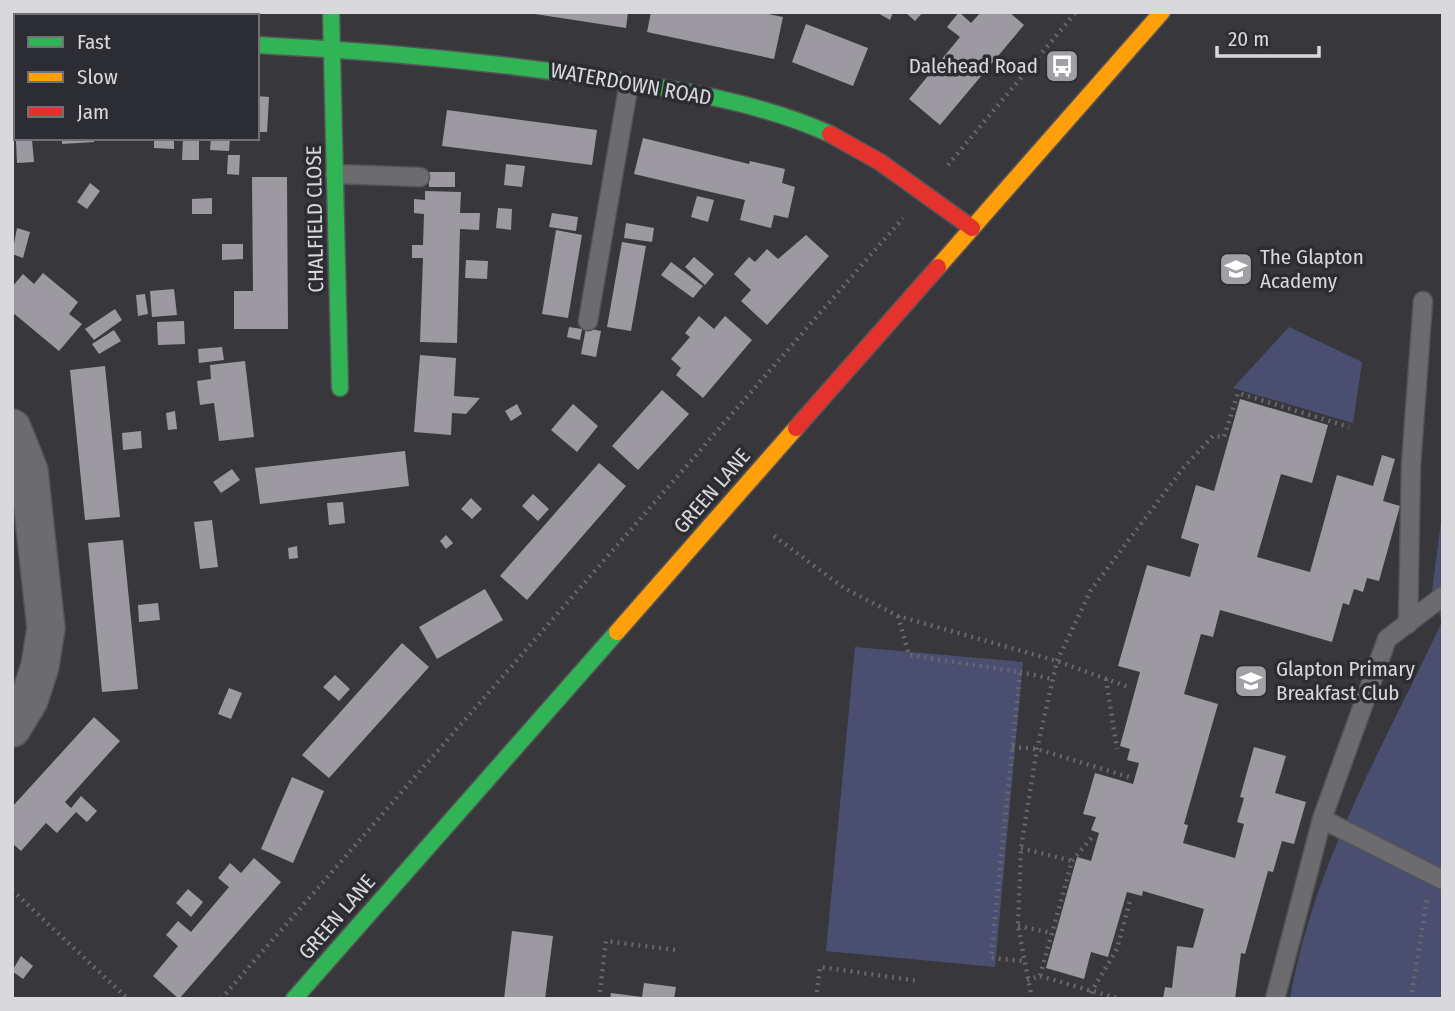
<svg xmlns="http://www.w3.org/2000/svg" width="1455" height="1011" font-family="'Fira Sans Condensed',sans-serif">
<style>
.green{fill:#4a4f71}
.building{fill:#9c99a1}
.lines{fill:none;stroke-linecap:round;stroke-linejoin:round}
.lane-casing{stroke:#555558;stroke-width:21}
.street-casing{stroke:#555558;stroke-width:40}
.fast-casing{stroke:#555558;stroke-width:19}
.slow-casing{stroke:#555558;stroke-width:19}
.jam-casing{stroke:#555558;stroke-width:19}
.path{stroke:#68686c;stroke-width:4.5;stroke-dasharray:2 5;stroke-linecap:butt}
.lane{stroke:#6c6c6f;stroke-width:18}
.street{stroke:#6c6c6f;stroke-width:37}
.fast{stroke:#30b455;stroke-width:16}
.slow{stroke:#ff9f0a;stroke-width:16}
.jam{stroke:#e5322d;stroke-width:16}
.labels{text-anchor:middle;dominant-baseline:central;stroke-width:7;stroke-linejoin:round;paint-order:stroke}
.poi-label{font-size:21px;fill:#d8d8dd;stroke:#2c2d33;text-anchor:start}
.street-label{font-size:21px;fill:#d8d8dd;stroke:#2c2d33}
</style>
<rect width="100%" height="100%" fill="#38383c"/>
<path class="green" d="M 1289,327 L 1362,362 L 1353,423 L 1233,388 Z
M 1443,506 L 1443,999 L 1290,999 C 1313,865 1385,743 1442,622 L 1432,591 Z
M 855,647 L 1023,662 L 995,967 L 826,951 Z"/>
<path class="building" d="M 522,12 L 628,12 L 626,28 Z
M 651,12 L 759,12 L 783,17 L 774,59 L 647,32 Z
M 876,12 L 893,12 L 890,20 Z
M 905,12 L 923,12 L 915,21 Z
M 959,12 L 971,23 L 981,12 L 1009,12 L 1024,25 L 940,125 L 909,99 L 960,37 L 947,27 Z
M 806,24 L 868,48 L 853,86 L 792,62 Z
M 257,96 L 269,97 L 267,132 L 257,132 Z
M 12,97 L 16,97 L 16,132 L 12,132 Z
M 447,110 L 597,130 L 592,165 L 442,146 Z
M 62,138 L 94,138 L 94,142 L 62,144 Z
M 154,138 L 174,138 L 174,149 L 154,148 Z
M 211,138 L 230,138 L 229,151 L 210,150 Z
M 643,138 L 749,164 L 750,161 L 785,169 L 782,183 L 795,187 L 788,218 L 774,215 L 771,228 L 740,220 L 745,200 L 634,174 Z
M 183,139 L 199,139 L 199,160 L 182,160 Z
M 32,140 L 34,162 L 17,163 L 16,141 Z
M 228,155 L 240,155 L 239,175 L 227,174 Z
M 506,164 L 525,166 L 522,187 L 504,185 Z
M 428,172 L 455,172 L 455,187 L 429,187 Z
M 252,177 L 287,177 L 288,329 L 234,329 L 234,291 L 253,291 Z
M 90,183 L 100,191 L 87,209 L 77,202 Z
M 425,191 L 461,192 L 460,213 L 480,213 L 479,230 L 460,229 L 457,343 L 420,342 L 423,258 L 412,258 L 412,245 L 423,245 L 424,214 L 414,213 L 414,199 L 425,200 Z
M 697,196 L 714,200 L 708,222 L 691,217 Z
M 212,198 L 212,214 L 192,214 L 192,199 Z
M 498,208 L 512,209 L 511,230 L 496,228 Z
M 552,213 L 578,217 L 576,231 L 549,227 Z
M 626,223 L 654,228 L 652,242 L 624,238 Z
M 17,228 L 30,232 L 23,258 L 12,254 Z
M 556,230 L 582,235 L 568,318 L 542,314 Z
M 806,235 L 829,256 L 767,325 L 741,301 L 751,290 L 734,274 L 749,257 L 755,262 L 767,249 L 778,259 Z
M 622,242 L 646,246 L 631,331 L 607,327 Z
M 222,244 L 243,244 L 243,259 L 222,260 Z
M 694,257 L 714,274 L 705,285 L 685,267 Z
M 466,260 L 488,261 L 487,279 L 465,278 Z
M 671,262 L 703,286 L 693,298 L 661,275 Z
M 43,273 L 78,302 L 69,314 L 82,324 L 59,351 L 12,312 L 12,287 L 23,274 L 34,284 Z
M 174,289 L 177,315 L 152,317 L 150,291 Z
M 145,294 L 148,314 L 138,316 L 136,295 Z
M 115,309 L 122,320 L 94,340 L 85,329 Z
M 699,316 L 714,329 L 725,316 L 752,340 L 703,398 L 676,375 L 681,368 L 671,359 L 690,337 L 685,333 Z
M 184,321 L 185,344 L 158,345 L 157,322 Z
M 569,327 L 582,329 L 580,340 L 567,337 Z
M 586,328 L 601,331 L 596,357 L 581,354 Z
M 114,330 L 121,341 L 99,354 L 92,344 Z
M 222,347 L 224,360 L 199,363 L 198,349 Z
M 420,355 L 456,358 L 454,396 L 480,398 L 466,414 L 452,413 L 451,435 L 414,432 Z
M 245,361 L 254,437 L 219,441 L 214,403 L 200,405 L 197,381 L 211,379 L 210,365 Z
M 105,366 L 120,517 L 85,520 L 70,370 Z
M 662,390 L 689,414 L 638,470 L 612,446 Z
M 1240,399 L 1328,425 L 1312,483 L 1281,474 L 1257,557 L 1310,572 L 1337,475 L 1373,486 L 1382,455 L 1395,459 L 1383,501 L 1400,506 L 1379,581 L 1367,578 L 1363,592 L 1354,589 L 1349,605 L 1343,603 L 1332,642 L 1220,610 L 1213,637 L 1201,634 L 1184,694 L 1218,704 L 1184,824 L 1188,825 L 1183,843 L 1235,858 L 1244,824 L 1237,822 L 1244,798 L 1240,797 L 1254,747 L 1286,756 L 1275,793 L 1306,802 L 1294,844 L 1282,841 L 1273,872 L 1268,871 L 1245,954 L 1241,953 L 1235,999 L 1163,999 L 1165,987 L 1172,988 L 1177,946 L 1193,948 L 1204,909 L 1143,891 L 1142,896 L 1127,892 L 1108,957 L 1091,952 L 1084,979 L 1046,968 L 1077,857 L 1091,861 L 1099,833 L 1091,830 L 1096,817 L 1083,814 L 1095,773 L 1133,784 L 1139,763 L 1127,760 L 1130,749 L 1120,746 L 1140,672 L 1118,666 L 1147,565 L 1190,577 L 1199,544 L 1181,538 L 1196,485 L 1214,491 Z
M 517,404 L 522,414 L 511,421 L 505,411 Z
M 573,404 L 598,426 L 577,452 L 551,430 Z
M 175,411 L 177,429 L 168,430 L 166,413 Z
M 141,431 L 142,448 L 123,450 L 122,433 Z
M 405,451 L 409,486 L 260,504 L 255,468 Z
M 599,463 L 626,486 L 527,600 L 500,576 Z
M 232,469 L 240,480 L 221,493 L 213,482 Z
M 533,494 L 549,509 L 538,521 L 522,506 Z
M 471,498 L 482,509 L 472,519 L 461,509 Z
M 343,502 L 345,523 L 329,525 L 327,503 Z
M 212,520 L 218,567 L 200,569 L 194,522 Z
M 446,535 L 453,543 L 446,549 L 440,541 Z
M 123,540 L 138,689 L 102,692 L 88,543 Z
M 297,546 L 298,558 L 289,559 L 288,548 Z
M 485,589 L 503,620 L 437,659 L 419,627 Z
M 158,603 L 160,620 L 139,622 L 138,605 Z
M 402,643 L 429,667 L 329,778 L 302,755 Z
M 335,675 L 350,689 L 339,701 L 323,687 Z
M 229,688 L 242,693 L 231,719 L 218,714 Z
M 94,717 L 120,741 L 65,802 L 71,808 L 81,796 L 97,811 L 87,822 L 76,812 L 57,833 L 46,823 L 21,851 L 12,843 L 12,807 Z
M 292,777 L 324,791 L 293,863 L 261,849 Z
M 254,858 L 281,882 L 179,999 L 153,976 L 178,946 L 166,935 L 178,921 L 191,932 L 229,887 L 218,878 L 230,863 L 241,873 Z
M 188,889 L 203,902 L 191,917 L 176,903 Z
M 512,931 L 553,936 L 545,999 L 504,999 Z
M 21,956 L 33,966 L 23,979 L 12,971 Z
M 644,983 L 676,987 L 674,999 L 610,999 L 611,993 L 642,997 Z"/>
<g class="lines">
<g class="lane-casing">
<path id="lane" d="M 335,174 L 420,177
M 588,321 L 629,83
M 1408,624 L 1411,465 L 1423,301
M 1322,819 L 1443,880
M 1275,999 L 1322,819 L 1387,639 L 1443,596"/>
</g>
<g class="street-casing">
<path id="street" d="M 12,46 L 16,45
M 12,428 L 29,471 L 46,628 L 40,666 L 29,700 L 12,728"/>
</g>
<g class="fast-casing">
<path id="fast" d="M 331,12 L 340,388
M 257,45 C 376,51 495,62 613,80 C 686,91 761,103 830,134
M 294,999 L 617,632"/>
</g>
<g class="slow-casing">
<path id="slow" d="M 938,267 L 1162,12
M 617,632 L 796,428"/>
</g>
<g class="jam-casing">
<path id="jam" d="M 830,134 L 880,162 L 972,228
M 796,428 L 938,267"/>
</g>
<path class="path" d="M 948,165 L 1076,12
M 774,536 L 844,588 L 898,616 L 1057,661 L 1131,688
M 898,616 L 909,655 L 1020,672 L 991,958 L 1024,961
M 1020,672 L 1053,679
M 1106,679 L 1117,749
M 1012,747 L 1037,749 L 1129,777
M 1021,848 L 1072,861
M 12,890 L 128,999
M 1018,926 L 1052,933
M 1040,976 L 1120,999
M 1027,980 L 1040,976 L 1072,861 L 1093,836
M 221,999 L 903,218
M 599,999 L 606,941 L 676,950
M 816,999 L 820,967 L 919,981
M 1032,999 L 1018,926 L 1021,848 L 1037,749 L 1057,661 L 1091,590 L 1184,467 L 1213,436 L 1224,437 L 1238,393 L 1349,427
M 1087,999 L 1117,949 L 1131,897
M 1411,999 L 1427,899"/>
<use href="#lane" class="lane"/>
<use href="#street" class="street"/>
<use href="#fast" class="fast"/>
<use href="#slow" class="slow"/>
<use href="#jam" class="jam"/>
</g>
<defs>
<g id="bus-square" transform="scale(1.75)"><rect x="-9" y="-9" width="18" height="18" rx="4" fill="#a0a0a5" stroke="#2c2d33"/><path d="M-5-6H5V4H4V6H2V4H-2V6H-4V4H-5ZM-3.5-4V0h7V-4ZM-3.5 1.2v1.5H-2V1.2ZM2 1.2v1.5H3.5V1.2Z" fill="#fff"/></g>
<g id="school-square" transform="scale(1.75)"><rect x="-9" y="-9" width="18" height="18" rx="4" fill="#a0a0a5" stroke="#2c2d33"/><path d="M0-5L7-2L0 1L-7-2ZM-4 1L0 2.5L4 1V4Q0 6-4 4Z" fill="#fff"/></g>
</defs>
<g fill-rule="evenodd">
<use href="#bus-square" x="1062" y="66"/>
<use href="#school-square" x="1236" y="269"/>
<use href="#school-square" x="1251" y="681"/>
</g>
<g class="labels">
<g class="poi-label">
<text x="1038" y="66" text-anchor="end">Dalehead Road</text>
<text x="1260" y="257">The Glapton<tspan x="1260" dy="24">Academy</tspan></text>
<text x="1276" y="669">Glapton Primary<tspan x="1276" dy="24">Breakfast Club</tspan></text>
</g>
<g class="street-label">
<text transform="translate(631 84) rotate(10)">WATERDOWN ROAD</text>
<text transform="translate(315 219) rotate(-91)">CHALFIELD CLOSE</text>
<text transform="translate(712 491) rotate(-49)">GREEN LANE</text>
<text transform="translate(337 917) rotate(-49)">GREEN LANE</text>
</g>
</g>
<rect width="1455" height="1011" fill="none" stroke="#d8d8dd" stroke-width="28"/>
<rect x="14" y="14" width="245" height="126" fill="#2c2d33" stroke="#717177" stroke-width="2"/>
<rect x="28" y="37" width="35" height="10" fill="#30b455" stroke="#717177" stroke-width="2"/>
<text x="77" y="49" font-size="21" fill="#d8d8dd">Fast</text>
<rect x="28" y="72" width="35" height="10" fill="#ff9f0a" stroke="#717177" stroke-width="2"/>
<text x="77" y="84" font-size="21" fill="#d8d8dd">Slow</text>
<rect x="28" y="107" width="35" height="10" fill="#e5322d" stroke="#717177" stroke-width="2"/>
<text x="77" y="119" font-size="21" fill="#d8d8dd">Jam</text>
<path d="M1217 46v10h102v-10" fill="none" stroke="#d8d8dd" stroke-width="3.5"/>
<text x="1228" y="46" font-size="21" fill="#d8d8dd" stroke="#2c2d33" stroke-width="5" paint-order="stroke">20 m</text>
</svg>
